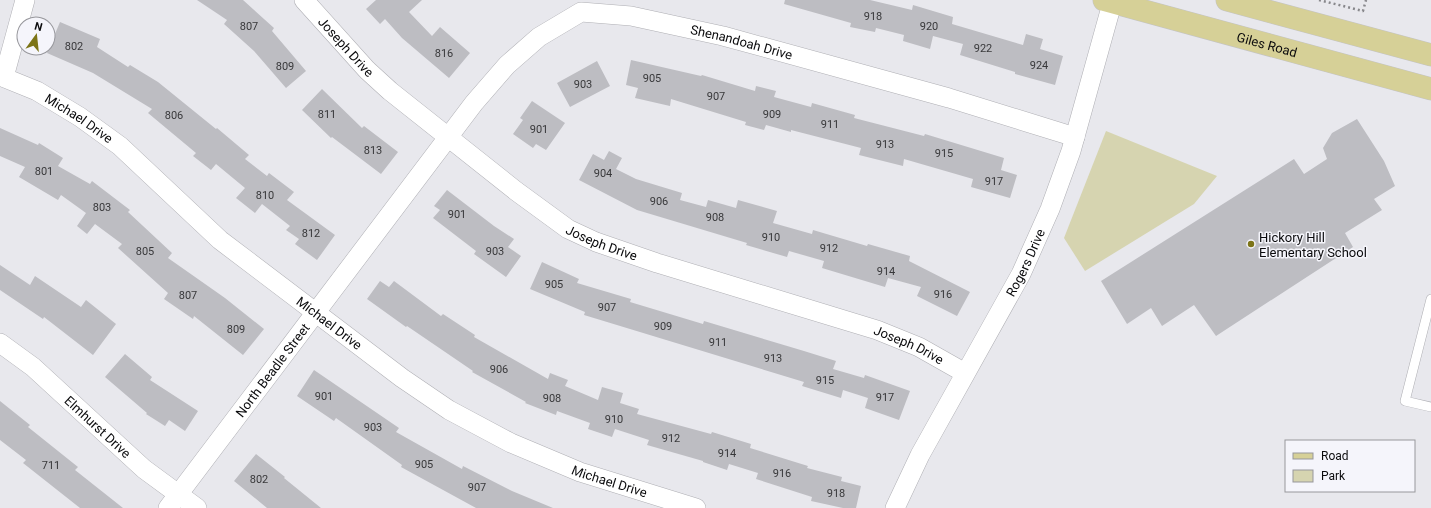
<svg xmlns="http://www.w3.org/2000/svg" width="1431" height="508" font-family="Roboto,sans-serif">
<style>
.green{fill:#d6d4b0}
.building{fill:#bdbdc2}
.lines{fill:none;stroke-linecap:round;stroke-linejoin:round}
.service-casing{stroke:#afafb4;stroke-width:10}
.minor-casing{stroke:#afafb4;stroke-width:20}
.primary-casing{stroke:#c4c4c5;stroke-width:23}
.path{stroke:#88888c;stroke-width:2.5;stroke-dasharray:2 3;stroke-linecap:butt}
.service{stroke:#fff;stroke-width:9}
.minor{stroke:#fff;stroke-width:19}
.primary{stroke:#d6d097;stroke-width:22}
.poi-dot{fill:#7c7417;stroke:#f5f5fb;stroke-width:1.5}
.labels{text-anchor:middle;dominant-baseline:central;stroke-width:3;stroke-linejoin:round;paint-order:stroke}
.number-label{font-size:11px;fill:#38383a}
.street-label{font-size:13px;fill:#0b0b0d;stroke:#f5f5fb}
.poi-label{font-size:13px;fill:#0b0b0d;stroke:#f5f5fb;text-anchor:start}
</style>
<rect width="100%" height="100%" fill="#e8e8ed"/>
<path class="green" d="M 1106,131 L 1217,176 L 1194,204 L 1085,271 L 1064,238 Z"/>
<path class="building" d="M 197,0 L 243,0 L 274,28 L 272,31 L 306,71 L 286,88 L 254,51 L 224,24 L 227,20 Z
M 376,0 L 422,0 L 409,12 L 432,36 L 440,27 L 470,53 L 449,78 L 402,38 L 385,19 L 380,24 L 366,9 Z
M 785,0 L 870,0 L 912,10 L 913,5 L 953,17 L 952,24 L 1023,45 L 1026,34 L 1043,39 L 1040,49 L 1063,56 L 1055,85 L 1015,74 L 1015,72 L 960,55 L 963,44 L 933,36 L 930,49 L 903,41 L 904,35 L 876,28 L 875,32 L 850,27 L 851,23 L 784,4 Z
M 60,22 L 100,39 L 97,47 L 128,67 L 130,65 L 158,82 L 216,129 L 217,128 L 249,155 L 245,159 L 267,176 L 269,173 L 294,192 L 287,200 L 335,235 L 317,260 L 295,244 L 299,239 L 286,230 L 290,226 L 262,204 L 255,213 L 236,198 L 245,188 L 216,164 L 211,170 L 193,156 L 196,153 L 148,113 L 152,109 L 93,73 L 47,53 Z
M 631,60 L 701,76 L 702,75 L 755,91 L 756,86 L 776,91 L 774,97 L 811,107 L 812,103 L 855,115 L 854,118 L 924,136 L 925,134 L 1004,158 L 1001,170 L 1017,175 L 1010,198 L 971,187 L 973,179 L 904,159 L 903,166 L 859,155 L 861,148 L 791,130 L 791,132 L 766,125 L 764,130 L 745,125 L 746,122 L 671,99 L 670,106 L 635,98 L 638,88 L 626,85 Z
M 597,61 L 610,86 L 570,107 L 557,83 Z
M 322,89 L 362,128 L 364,126 L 398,152 L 381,174 L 332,137 L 331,138 L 302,110 Z
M 532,101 L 565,123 L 546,150 L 536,144 L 533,148 L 513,134 L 523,120 L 520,118 Z
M 1357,119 L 1384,161 L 1395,186 L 1374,199 L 1382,210 L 1345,233 L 1353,247 L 1216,336 L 1194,305 L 1162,326 L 1151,308 L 1127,324 L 1101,281 L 1294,159 L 1304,174 L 1327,159 L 1323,148 L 1332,133 Z
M 0,128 L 38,145 L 39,143 L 63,158 L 58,166 L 90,184 L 92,181 L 130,210 L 128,212 L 172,253 L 168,258 L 225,298 L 264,329 L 243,355 L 194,316 L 193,319 L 164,299 L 168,293 L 118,248 L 122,244 L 95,224 L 87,234 L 77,226 L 86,213 L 61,195 L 58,200 L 19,177 L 25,167 L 0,156 Z
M 609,151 L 622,158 L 616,169 L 636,179 L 682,193 L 680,200 L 706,207 L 708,200 L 736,208 L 738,200 L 777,211 L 773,223 L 812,234 L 813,230 L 867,246 L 868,244 L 910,256 L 909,261 L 970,292 L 957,316 L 917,296 L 921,287 L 888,278 L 885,287 L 822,268 L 824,261 L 789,251 L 787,257 L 746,245 L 747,243 L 637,210 L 579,180 L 593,154 L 604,160 Z
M 447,190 L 494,226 L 514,239 L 508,247 L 521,256 L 506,277 L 474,254 L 476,251 L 433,218 L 440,210 L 434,206 Z
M 542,262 L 579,279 L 577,283 L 631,299 L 630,302 L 703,324 L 704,321 L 804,351 L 836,361 L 833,369 L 864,378 L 865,375 L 910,391 L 899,420 L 865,408 L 868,398 L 843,390 L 841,398 L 802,386 L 804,382 L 584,315 L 585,312 L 530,289 Z
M 0,265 L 30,285 L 35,276 L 81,307 L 86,300 L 116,324 L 93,355 L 44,317 L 43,319 L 0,290 Z
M 380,281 L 389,287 L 394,281 L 441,316 L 443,314 L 475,335 L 474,337 L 548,379 L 550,373 L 568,380 L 565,386 L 598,400 L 602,387 L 623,393 L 620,403 L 639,409 L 637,414 L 711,434 L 712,432 L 751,444 L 750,448 L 808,466 L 807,468 L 842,477 L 841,481 L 861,486 L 856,508 L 843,508 L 811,501 L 812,497 L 756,479 L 758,473 L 729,464 L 727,470 L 703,462 L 703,461 L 647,445 L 649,440 L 615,429 L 612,437 L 588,429 L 590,423 L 557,411 L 556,415 L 525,403 L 526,402 L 472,372 L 473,371 L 407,326 L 406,327 L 367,299 Z
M 125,354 L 152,377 L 150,380 L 198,411 L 185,431 L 169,420 L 165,426 L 146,414 L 147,413 L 105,377 Z
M 314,370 L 399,428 L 396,432 L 462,469 L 463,466 L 512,491 L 553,508 L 476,508 L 401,467 L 402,465 L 336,418 L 334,421 L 297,396 Z
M 0,401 L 30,425 L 28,427 L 78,467 L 75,470 L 123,508 L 80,508 L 23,463 L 26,460 L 0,440 Z
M 256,454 L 285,477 L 284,478 L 321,508 L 267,508 L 234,481 Z"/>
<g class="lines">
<g class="service-casing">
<path id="service" d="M 1431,299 L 1405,401 L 1431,407"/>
</g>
<g class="minor-casing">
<g id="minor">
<path id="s1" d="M 304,0 L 367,70 L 390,91 L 516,191 L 568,229 L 596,242 L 657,263 L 877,330 L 919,347 L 965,373"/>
<path id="s2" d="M 0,76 L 37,91 L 80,117 L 120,146 L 220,240 L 402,378 L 449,410 L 511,443 L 580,472 L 696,508"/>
<path d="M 4,77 L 25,0"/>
<path id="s3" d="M 0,343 L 33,367 L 144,469 L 197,508"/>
<path id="s4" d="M 168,508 L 474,103 L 507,65 L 539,37 L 581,12 L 631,16 L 723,36 L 949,98 L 1075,137"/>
<path id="s5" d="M 895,508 L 920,455 L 1021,274 L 1050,209 L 1071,151 L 1113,0"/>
</g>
</g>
<g class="primary-casing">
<g id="primary">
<path id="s6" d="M 1104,0 L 1431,89"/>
<path d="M 1227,0 L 1431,55"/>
</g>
</g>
<path class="path" d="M 1319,0 L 1363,11 L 1366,0"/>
<use href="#service" class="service"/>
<use href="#minor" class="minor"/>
<use href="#primary" class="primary"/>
</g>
<circle class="poi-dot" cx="1251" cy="244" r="4"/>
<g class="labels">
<g class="number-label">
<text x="873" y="16">918</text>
<text x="249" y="26">807</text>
<text x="929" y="26">920</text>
<text x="74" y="46">802</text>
<text x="983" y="48">922</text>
<text x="444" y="53">816</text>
<text x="1039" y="65">924</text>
<text x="285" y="66">809</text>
<text x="652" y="78">905</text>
<text x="583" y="84">903</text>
<text x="716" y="96">907</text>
<text x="327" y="114">811</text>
<text x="772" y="114">909</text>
<text x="174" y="115">806</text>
<text x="830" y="124">911</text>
<text x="539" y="129">901</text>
<text x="885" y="144">913</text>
<text x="373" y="150">813</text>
<text x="944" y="153">915</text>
<text x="44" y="171">801</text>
<text x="603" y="173">904</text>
<text x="994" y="181">917</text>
<text x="265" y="195">810</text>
<text x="659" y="201">906</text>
<text x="102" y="207">803</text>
<text x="457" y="214">901</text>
<text x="715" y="217">908</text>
<text x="311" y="233">812</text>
<text x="771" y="237">910</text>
<text x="829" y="248">912</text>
<text x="145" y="251">805</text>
<text x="495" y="251">903</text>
<text x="886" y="271">914</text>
<text x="554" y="284">905</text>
<text x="943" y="294">916</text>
<text x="188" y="295">807</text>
<text x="607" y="307">907</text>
<text x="663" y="326">909</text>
<text x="236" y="329">809</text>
<text x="718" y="342">911</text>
<text x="773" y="358">913</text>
<text x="499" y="369">906</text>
<text x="825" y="380">915</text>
<text x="324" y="396">901</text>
<text x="885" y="397">917</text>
<text x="552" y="398">908</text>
<text x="614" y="419">910</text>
<text x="373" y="427">903</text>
<text x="671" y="438">912</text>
<text x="727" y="453">914</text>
<text x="424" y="464">905</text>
<text x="51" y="465">711</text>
<text x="782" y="473">916</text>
<text x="259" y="479">802</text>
<text x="477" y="487">907</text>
<text x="836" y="493">918</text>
</g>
<g class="street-label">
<text stroke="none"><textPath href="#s4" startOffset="813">Shenandoah Drive</textPath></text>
<text stroke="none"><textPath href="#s6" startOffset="169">Giles Road</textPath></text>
<text stroke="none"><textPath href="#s1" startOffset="63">Joseph Drive</textPath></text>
<text stroke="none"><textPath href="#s2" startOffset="90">Michael Drive</textPath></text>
<text stroke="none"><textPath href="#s1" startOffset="387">Joseph Drive</textPath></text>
<text stroke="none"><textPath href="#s5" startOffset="278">Rogers Drive</textPath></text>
<text stroke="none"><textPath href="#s2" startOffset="414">Michael Drive</textPath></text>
<text stroke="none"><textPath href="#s1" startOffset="711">Joseph Drive</textPath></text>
<text stroke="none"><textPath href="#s4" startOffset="173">North Beadle Street</textPath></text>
<text stroke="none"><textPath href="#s3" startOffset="129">Elmhurst Drive</textPath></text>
<text stroke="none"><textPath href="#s2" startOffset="738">Michael Drive</textPath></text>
</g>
<g class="poi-label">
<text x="1259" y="237">Hickory Hill<tspan x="1259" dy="15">Elementary School</tspan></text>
</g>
</g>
<rect x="1285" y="440" width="130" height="52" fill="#f5f5fb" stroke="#97979c"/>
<rect x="1293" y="453" width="20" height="6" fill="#d6d097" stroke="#97979c"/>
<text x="1321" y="460" font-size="12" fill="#0b0b0d">Road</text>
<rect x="1293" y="470" width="20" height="12" fill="#d6d4b0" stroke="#97979c"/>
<text x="1321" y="480" font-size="12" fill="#0b0b0d">Park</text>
<g transform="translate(36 36) rotate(15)"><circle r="19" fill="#f5f5fb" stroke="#97979c"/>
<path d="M0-3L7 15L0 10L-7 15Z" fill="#7c7417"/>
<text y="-6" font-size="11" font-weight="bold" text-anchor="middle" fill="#0b0b0d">N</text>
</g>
</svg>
